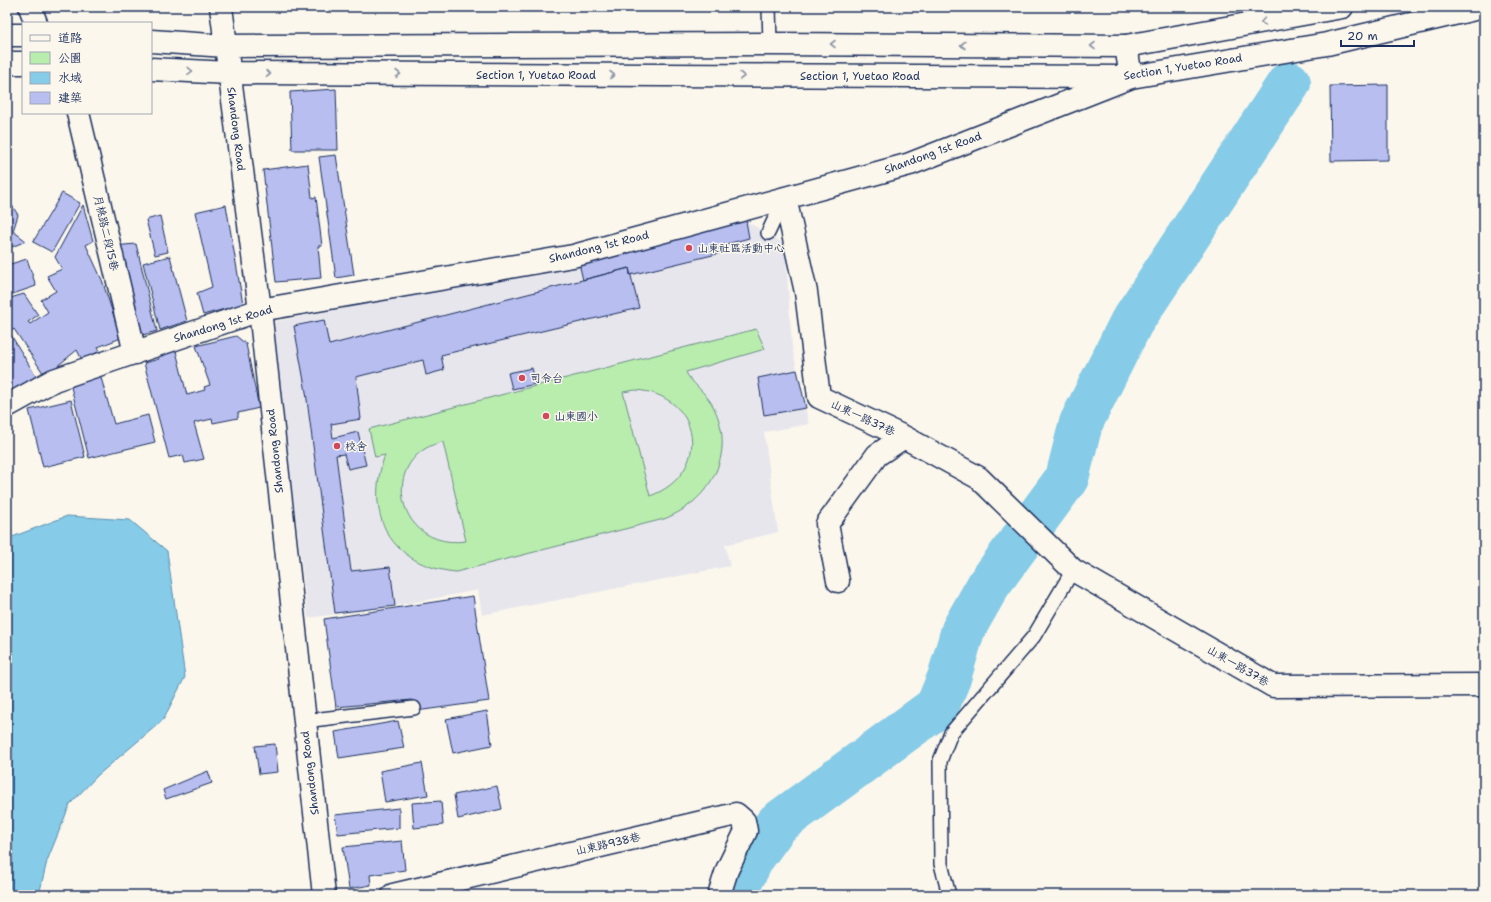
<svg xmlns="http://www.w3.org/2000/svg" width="1491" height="902" font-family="'Shantell Sans','LXGW WenKai TC',sans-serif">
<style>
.built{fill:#e7e6ed}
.green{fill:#b9edad;stroke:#6a8e86;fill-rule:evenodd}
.water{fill:#86cbe7;stroke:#5b8db0}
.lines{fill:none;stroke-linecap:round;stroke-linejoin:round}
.river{stroke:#86cbe7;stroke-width:44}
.building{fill:#b8bff0;stroke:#1b2f5e}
.service-casing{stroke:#1b2f5e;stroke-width:16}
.minor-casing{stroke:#1b2f5e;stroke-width:25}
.tertiary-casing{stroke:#1b2f5e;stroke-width:25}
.service{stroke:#fbf7ec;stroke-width:13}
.minor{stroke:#fbf7ec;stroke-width:22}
.tertiary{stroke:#fbf7ec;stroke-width:22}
.oneway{stroke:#8b93a5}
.poi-dot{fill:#d1495b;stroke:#fbf7ec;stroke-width:1.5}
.labels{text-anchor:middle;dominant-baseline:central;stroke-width:3;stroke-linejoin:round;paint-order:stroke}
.street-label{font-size:11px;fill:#1b2f5e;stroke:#fbf7ec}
.poi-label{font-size:11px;fill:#1b2f5e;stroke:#fbf7ec;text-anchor:start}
</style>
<rect width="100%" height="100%" fill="#fbf7ec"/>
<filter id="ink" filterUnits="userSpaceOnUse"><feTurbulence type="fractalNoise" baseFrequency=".025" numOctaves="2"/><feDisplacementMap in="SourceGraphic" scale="8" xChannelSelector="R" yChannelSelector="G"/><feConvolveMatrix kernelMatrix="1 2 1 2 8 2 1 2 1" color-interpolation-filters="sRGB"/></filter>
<g filter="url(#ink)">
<path class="built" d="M 746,221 L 785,244 L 792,347 L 809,424 L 764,432 L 778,532 L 725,545 L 730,566 L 482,615 L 478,590 L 395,606 L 308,618 L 272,322 L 579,263 Z"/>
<path class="green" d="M 756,329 L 765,349 L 686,372 C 689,381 708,394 714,408 C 737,455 709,502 664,519 L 456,572 C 391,566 363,515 385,455 L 375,457 L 369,429 ZM 635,390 C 702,394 713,473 650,496 L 623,392 ZM 442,442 L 443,442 L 466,541 C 395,551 378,457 442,442 Z"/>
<path class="water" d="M 67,516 L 130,520 L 167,551 L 185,677 L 163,720 L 98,775 L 70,804 L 47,861 L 39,895 L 7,895 L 7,539 Z"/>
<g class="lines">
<path class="river" d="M 736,895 L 737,889 L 753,857 L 777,824 L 937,707 L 949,678 L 963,630 L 989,584 L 1067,478 L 1081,423 L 1131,323 L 1289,83"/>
</g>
<path class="building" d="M 1388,85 L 1388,160 L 1331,161 L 1330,86 Z
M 336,89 L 338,150 L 292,150 L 290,92 Z
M 336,155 L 354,275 L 336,278 L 319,157 Z
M 308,164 L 312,198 L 316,197 L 322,246 L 318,246 L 321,278 L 276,282 L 263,170 Z
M 62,193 L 80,203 L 52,252 L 33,242 Z
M 8,199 L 18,215 L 13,231 L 26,241 L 7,249 Z
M 83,205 L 93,241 L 86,245 L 102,280 L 121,338 L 98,347 L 100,351 L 82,360 L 77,350 L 45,376 L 14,329 L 7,334 L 7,299 L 24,294 L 38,315 L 28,322 L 30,324 L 48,312 L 41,300 L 56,291 L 47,276 L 62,269 L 55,257 Z
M 226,205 L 243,304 L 203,315 L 197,293 L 212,287 L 195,212 Z
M 160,216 L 168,252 L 155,255 L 146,220 Z
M 746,221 L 749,238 L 723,245 L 725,252 L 630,275 L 629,268 L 583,280 L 579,263 Z
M 136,244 L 157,331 L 139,336 L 113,246 Z
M 170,256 L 187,321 L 160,330 L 143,263 Z
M 27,259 L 36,286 L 7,296 L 7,265 Z
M 629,268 L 639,308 L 441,355 L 444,370 L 426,375 L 423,360 L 356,377 L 361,419 L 331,424 L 333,438 L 358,432 L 366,465 L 348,469 L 344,454 L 336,455 L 351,571 L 390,567 L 395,606 L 335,613 L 306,392 L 294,326 L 324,320 L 329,345 Z
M 11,335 L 38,380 L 7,397 L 7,338 Z
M 236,336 L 246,344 L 259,408 L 238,413 L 238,418 L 213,423 L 212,419 L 194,423 L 204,459 L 185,463 L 183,455 L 169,458 L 144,363 L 159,359 L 157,355 L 176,351 L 187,395 L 205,390 L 204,387 L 210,385 L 196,346 Z
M 532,368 L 536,384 L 512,389 L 508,373 Z
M 797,370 L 806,408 L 764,415 L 758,378 Z
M 100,374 L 114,424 L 148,415 L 155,442 L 89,458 L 71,387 Z
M 71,400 L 85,457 L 43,467 L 29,410 Z
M 473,596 L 489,701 L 416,711 L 412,700 L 336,707 L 324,619 Z
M 487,711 L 492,745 L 453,753 L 446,719 Z
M 398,721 L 404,748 L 339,758 L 335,732 Z
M 275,744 L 278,772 L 259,774 L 255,746 Z
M 422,763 L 428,795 L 385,802 L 380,771 Z
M 208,771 L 212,783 L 166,799 L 163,790 Z
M 497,786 L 502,809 L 458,819 L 454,795 Z
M 441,801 L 443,825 L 414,828 L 412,803 Z
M 399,808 L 399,828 L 338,834 L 335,815 Z
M 402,841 L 405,870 L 370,875 L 371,885 L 349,889 L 343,847 Z"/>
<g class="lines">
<g class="service-casing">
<path id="service" d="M 769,7 L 770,44
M 768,233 L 784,199
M 304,721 L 414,708
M 949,895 L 941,864 L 940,761 L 951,733 L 1034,636 L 1073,570"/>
</g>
<g class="minor-casing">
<path id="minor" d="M 30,7 L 36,23
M 78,113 L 135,353
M 785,198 L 806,292 L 819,397 L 904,437 L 979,478 L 1073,570 L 1273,686 L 1484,685
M 7,406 L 54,380 L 260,310 L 573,256 L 910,164 L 1131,77 L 1126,46
M 838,581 L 827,524 L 877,455 L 904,437
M 393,895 L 736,814 L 744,821 L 746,831 L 727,870 L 719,895"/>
</g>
<g class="tertiary-casing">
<path id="tertiary" d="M 221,7 L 260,310 L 324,895
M 7,35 L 23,35
M 151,41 L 226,46 L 770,44 L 1126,46 L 1342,7
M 7,63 L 23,63
M 151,69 L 229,73 L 1131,77 L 1327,44 L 1483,7"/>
</g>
<use href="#service" class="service"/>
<use href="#minor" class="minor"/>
<use href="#tertiary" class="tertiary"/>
</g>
<defs><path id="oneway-chevron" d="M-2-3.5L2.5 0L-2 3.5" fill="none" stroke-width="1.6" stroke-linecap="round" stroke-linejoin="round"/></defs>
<g class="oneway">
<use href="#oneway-chevron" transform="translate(1263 22) rotate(170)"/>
<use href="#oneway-chevron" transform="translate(833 44) rotate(-180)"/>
<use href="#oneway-chevron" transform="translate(963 45) rotate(-180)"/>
<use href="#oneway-chevron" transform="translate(1093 46) rotate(-180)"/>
<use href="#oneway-chevron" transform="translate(190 71) rotate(3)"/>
<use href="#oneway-chevron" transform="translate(268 74)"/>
<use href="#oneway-chevron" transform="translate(398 74)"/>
<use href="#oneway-chevron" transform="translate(612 75)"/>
<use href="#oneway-chevron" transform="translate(742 76)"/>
</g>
</g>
<g class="poi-dot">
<circle cx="689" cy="248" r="4"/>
<circle cx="522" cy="378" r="4"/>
<circle cx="546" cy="416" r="4"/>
<circle cx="337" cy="446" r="4"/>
</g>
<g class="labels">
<g class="street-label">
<text transform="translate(1183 67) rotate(-9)">Section 1, Yuetao Road</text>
<text x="536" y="75">Section 1, Yuetao Road</text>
<text x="860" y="76">Section 1, Yuetao Road</text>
<text transform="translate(236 129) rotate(83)">Shandong Road</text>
<text transform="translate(933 153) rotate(-20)">Shandong 1st Road</text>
<text transform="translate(106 233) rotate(77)">月桃路二段15巷</text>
<text transform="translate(599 247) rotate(-14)">Shandong 1st Road</text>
<text transform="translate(223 324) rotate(-17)">Shandong 1st Road</text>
<text transform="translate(863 418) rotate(25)">山東一路37巷</text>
<text transform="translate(275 451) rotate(-96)">Shandong Road</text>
<text transform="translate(1238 666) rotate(30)">山東一路37巷</text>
<text transform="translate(310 773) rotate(-97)">Shandong Road</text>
<text transform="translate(608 844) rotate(-13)">山東路938巷</text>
</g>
<g class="poi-label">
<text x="697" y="248">山東社區活動中心</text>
<text x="530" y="378">司令台</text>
<text x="554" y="416">山東國小</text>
<text x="345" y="446">校舍</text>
</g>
</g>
<rect width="1491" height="902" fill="none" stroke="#fbf7ec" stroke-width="24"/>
<rect x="12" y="12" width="1467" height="878" fill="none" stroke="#1b2f5e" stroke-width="1.5" filter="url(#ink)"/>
<rect x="22" y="22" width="130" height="92" fill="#fbf7ec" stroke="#a1a7b3"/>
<rect x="30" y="35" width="20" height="6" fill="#fbf7ec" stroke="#a1a7b3"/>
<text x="58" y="42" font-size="12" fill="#1b2f5e">道路</text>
<rect x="30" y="52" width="20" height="12" fill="#b9edad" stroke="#a1a7b3"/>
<text x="58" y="62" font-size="12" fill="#1b2f5e">公園</text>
<rect x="30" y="72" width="20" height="12" fill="#86cbe7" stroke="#a1a7b3"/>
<text x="58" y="82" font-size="12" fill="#1b2f5e">水域</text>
<rect x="30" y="92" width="20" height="12" fill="#b8bff0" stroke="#a1a7b3"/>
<text x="58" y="102" font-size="12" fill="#1b2f5e">建築</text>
<path d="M1341 40v6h73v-6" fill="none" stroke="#1b2f5e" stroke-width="2"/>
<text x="1347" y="40" font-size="12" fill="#1b2f5e" stroke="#fbf7ec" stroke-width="3" paint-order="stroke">20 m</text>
</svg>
